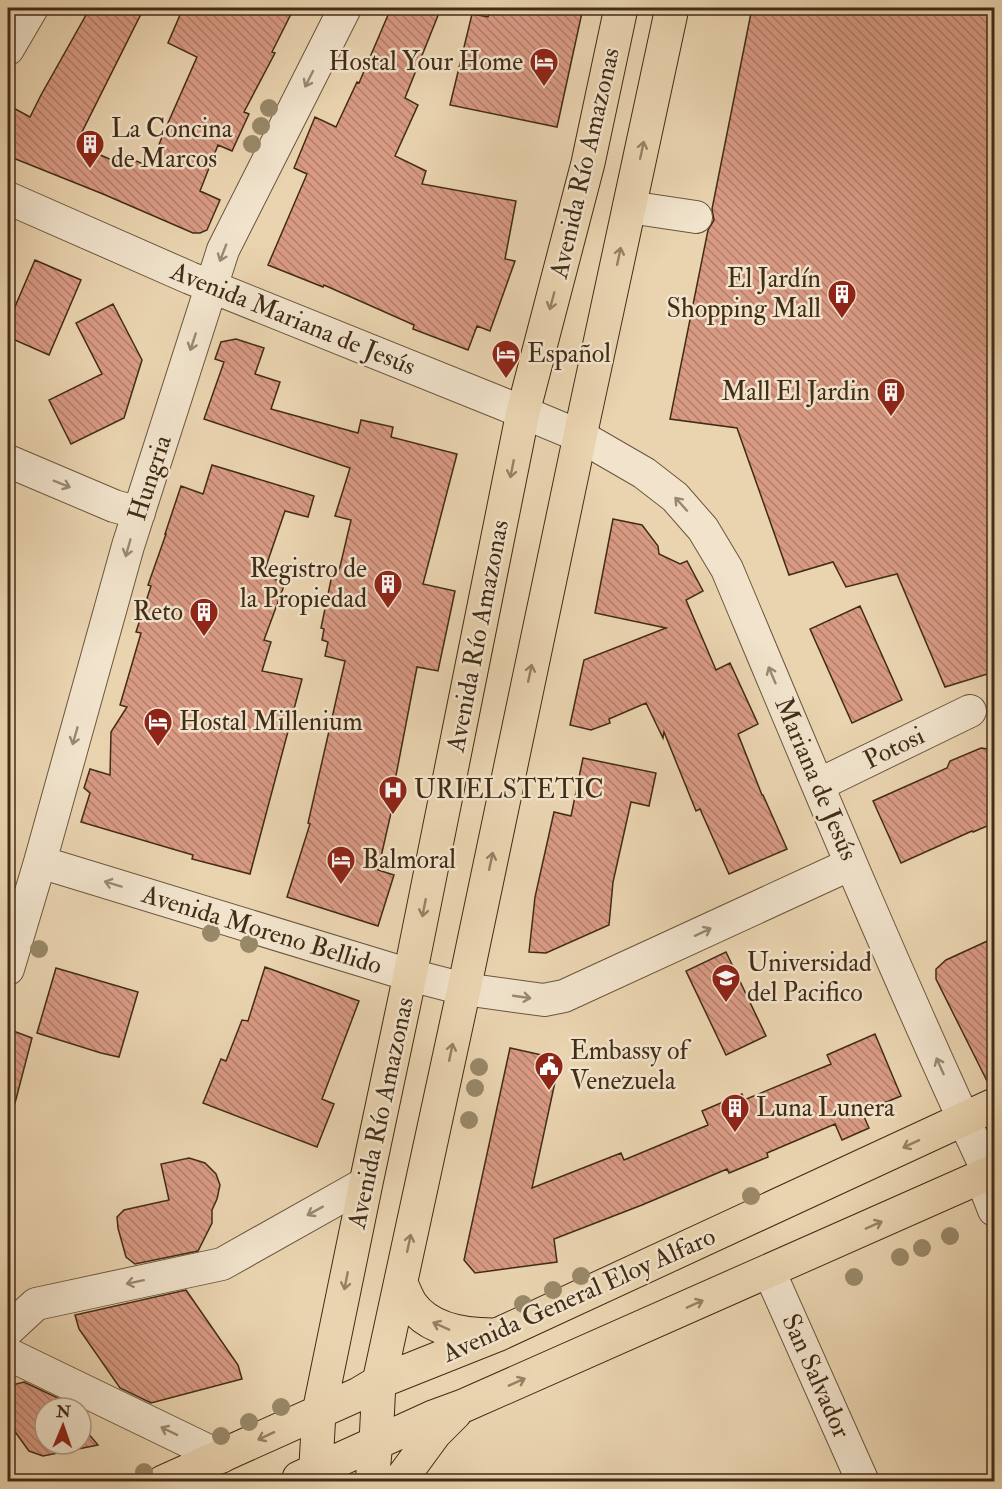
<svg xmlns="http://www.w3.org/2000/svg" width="1002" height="1489" font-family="'IM FELL Double Pica',serif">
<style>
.building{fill:url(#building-back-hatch);stroke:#412c16;stroke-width:1.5}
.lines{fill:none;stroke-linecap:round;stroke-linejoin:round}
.minor-casing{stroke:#6b563c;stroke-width:34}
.major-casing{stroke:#412c16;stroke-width:35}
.minor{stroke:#f1e3cc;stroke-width:32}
.major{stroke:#ead4b0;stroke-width:33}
.tree{fill:#998868}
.oneway{stroke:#998871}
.oneway2{stroke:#968063}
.labels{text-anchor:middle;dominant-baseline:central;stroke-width:5;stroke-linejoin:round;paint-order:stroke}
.poi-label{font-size:26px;fill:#412c16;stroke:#f1e3cc;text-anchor:start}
.street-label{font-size:26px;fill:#412c16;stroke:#f1e3cc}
</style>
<defs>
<pattern id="building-back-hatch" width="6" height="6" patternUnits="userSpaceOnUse" patternTransform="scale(1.5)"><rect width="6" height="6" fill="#d99a84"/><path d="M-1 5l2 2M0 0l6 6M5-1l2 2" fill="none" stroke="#b27e6b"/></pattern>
</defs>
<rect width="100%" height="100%" fill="#ead4b0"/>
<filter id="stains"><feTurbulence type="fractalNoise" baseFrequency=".00333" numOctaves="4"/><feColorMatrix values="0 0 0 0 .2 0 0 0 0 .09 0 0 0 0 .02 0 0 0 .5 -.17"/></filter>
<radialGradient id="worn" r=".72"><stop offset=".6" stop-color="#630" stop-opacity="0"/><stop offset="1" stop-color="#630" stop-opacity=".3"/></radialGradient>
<path class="building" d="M 90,8 L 144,8 L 76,144 L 116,162 L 120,154 L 150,167 L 164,132 L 197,57 L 168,43 L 183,8 L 294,8 L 272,52 L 275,53 L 244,112 L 249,114 L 232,151 L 218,145 L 200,191 L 220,200 L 207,230 L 200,233 L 193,233 L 103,194 L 8,156 L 8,105 L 30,117 L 41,95 Z
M 391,8 L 441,8 L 405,98 L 418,105 L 395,156 L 426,171 L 422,184 L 516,201 L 505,259 L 515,261 L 490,331 L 477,326 L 468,350 L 413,329 L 414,325 L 324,285 L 323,287 L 268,265 L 307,174 L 294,168 L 315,117 L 336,127 L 357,82 L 359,83 Z
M 491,8 L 583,8 L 557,127 L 450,105 L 472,14 L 488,17 Z
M 752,8 L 994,8 L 994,672 L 945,687 L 897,574 L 846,587 L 833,562 L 789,575 L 737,428 L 670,419 L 708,230 L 714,220 L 712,209 Z
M 35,260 L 81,280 L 49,355 L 8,337 L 8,323 Z
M 113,304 L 142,360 L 124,418 L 71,444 L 49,400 L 102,374 L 76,323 Z
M 236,339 L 264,348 L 255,374 L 280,382 L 271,409 L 358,433 L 361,420 L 393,427 L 391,437 L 457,454 L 423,584 L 455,591 L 438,671 L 417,667 L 393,791 L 396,791 L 378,870 L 394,875 L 378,926 L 287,897 L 310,824 L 308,823 L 345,661 L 325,656 L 328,642 L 322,640 L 324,629 L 321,628 L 333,570 L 339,571 L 351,520 L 335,516 L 350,468 L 204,419 L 224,362 L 215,359 L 221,342 Z
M 212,465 L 314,496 L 308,517 L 285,511 L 263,575 L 285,583 L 264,640 L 271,642 L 262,671 L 302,679 L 250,874 L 192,859 L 193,855 L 81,822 L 90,793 L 84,788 L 90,769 L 110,775 L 111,732 L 127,707 L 120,705 L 141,633 L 136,632 L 151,586 L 148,585 L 166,534 L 165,534 L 181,486 L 203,494 Z
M 613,519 L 642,525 L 658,546 L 659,554 L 680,564 L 687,561 L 703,591 L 686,600 L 716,670 L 730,663 L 758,724 L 738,734 L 762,795 L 763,795 L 787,849 L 729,874 L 700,809 L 696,811 L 664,732 L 663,738 L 646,703 L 609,719 L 610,723 L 591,730 L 570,725 L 584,660 L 666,628 L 595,613 Z
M 860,606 L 902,700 L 852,723 L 810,629 Z
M 981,748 L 994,750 L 994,823 L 973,832 L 972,831 L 901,863 L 873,801 L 947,768 L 950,761 Z
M 583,758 L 656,773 L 649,806 L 631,802 L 613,882 L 609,925 L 546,953 L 529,952 L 535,897 L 554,812 L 571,816 Z
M 994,938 L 994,1086 L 990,1087 L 936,979 L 936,969 L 946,960 Z
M 726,952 L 766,1036 L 726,1055 L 686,971 Z
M 265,967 L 359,1001 L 322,1099 L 334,1104 L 317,1147 L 203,1103 L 221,1059 L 226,1061 L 242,1020 L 248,1021 Z
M 56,968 L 138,992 L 119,1057 L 101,1053 L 37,1033 Z
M 8,1029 L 32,1038 L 15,1103 L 8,1102 Z
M 875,1034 L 901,1096 L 862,1112 L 869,1128 L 842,1140 L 835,1124 L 767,1153 L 768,1157 L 729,1173 L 727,1169 L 642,1205 L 554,1239 L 557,1262 L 475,1273 L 464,1260 L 510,1048 L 560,1059 L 532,1188 L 621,1153 L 624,1160 L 708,1125 L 702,1111 L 742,1094 L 744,1100 L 831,1064 L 827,1055 Z
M 189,1158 L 205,1163 L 216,1174 L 220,1185 L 217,1199 L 212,1210 L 212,1223 L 198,1251 L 135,1264 L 126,1257 L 118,1228 L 117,1217 L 124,1210 L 169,1200 L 161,1164 Z
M 186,1290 L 238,1365 L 242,1379 L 151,1403 L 120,1388 L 79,1329 L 75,1315 Z
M 24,1382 L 60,1399 L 67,1408 L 45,1408 L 45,1444 L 81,1444 L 81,1425 L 98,1445 L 43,1456 L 29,1451 L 8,1422 L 8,1386 Z"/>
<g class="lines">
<g class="minor-casing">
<path id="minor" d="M 8,49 L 32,8
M 8,198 L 190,278 L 503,404 L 580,436 L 644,473 L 675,497 L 703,529 L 727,569 C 812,772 896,975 989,1174
M 629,207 L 696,217
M 8,461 L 114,506 L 139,513
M 818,785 L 970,711
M 40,862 L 410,975 L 464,989 L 544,1000 L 564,996 L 851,864
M 8,969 L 40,862 L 128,546 L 223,250 L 345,8
M 981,1177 L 994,1210
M 769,1271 L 863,1482
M 8,1330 L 36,1304 L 222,1264 L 366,1183
M 8,1354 L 221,1457"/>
</g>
<g class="major-casing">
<path id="major" d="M 401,1283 C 404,1290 407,1298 411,1304 C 429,1330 464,1335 493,1335
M 299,1478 L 433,1417 L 463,1406 L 994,1171
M 163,1482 L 359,1394 L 379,1382 L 497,1335 L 994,1105
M 315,1482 L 319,1412 L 366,1183 L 410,975 L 523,412 L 588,163 L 621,8
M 372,1482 L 376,1442 L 379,1382 L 464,989 L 580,436 L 672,8
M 399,1482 L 435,1433 L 455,1413"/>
</g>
<use href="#minor" class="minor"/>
<use href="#major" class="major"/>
</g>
<g class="tree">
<circle cx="269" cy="108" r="9"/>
<circle cx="261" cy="126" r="9"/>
<circle cx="252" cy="144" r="9"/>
<circle cx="211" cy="933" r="9"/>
<circle cx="249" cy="944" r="9"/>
<circle cx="39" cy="949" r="9"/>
<circle cx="479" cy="1067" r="9"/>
<circle cx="475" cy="1088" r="9"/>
<circle cx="469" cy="1120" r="9"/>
<circle cx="751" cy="1196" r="9"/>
<circle cx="950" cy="1236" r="9"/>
<circle cx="922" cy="1248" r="9"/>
<circle cx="900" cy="1257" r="9"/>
<circle cx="581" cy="1276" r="9"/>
<circle cx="854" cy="1277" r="9"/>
<circle cx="553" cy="1290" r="9"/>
<circle cx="523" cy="1304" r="9"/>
<circle cx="281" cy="1407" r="9"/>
<circle cx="249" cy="1422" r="9"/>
<circle cx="221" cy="1436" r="9"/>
<circle cx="144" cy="1472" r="9"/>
</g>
<defs><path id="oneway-shaft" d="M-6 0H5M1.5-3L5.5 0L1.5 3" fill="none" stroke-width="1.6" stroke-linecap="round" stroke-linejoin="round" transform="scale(1.5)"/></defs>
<g class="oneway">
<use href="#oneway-shaft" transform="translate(309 79) rotate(117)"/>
<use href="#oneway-shaft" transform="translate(223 253) rotate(111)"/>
<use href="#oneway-shaft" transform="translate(193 342) rotate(108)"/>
<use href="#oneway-shaft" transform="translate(62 484) rotate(22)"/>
<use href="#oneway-shaft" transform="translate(681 504) rotate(-132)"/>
<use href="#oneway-shaft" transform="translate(128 548) rotate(106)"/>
<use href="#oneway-shaft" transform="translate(772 675) rotate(-113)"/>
<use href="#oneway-shaft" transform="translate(75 736) rotate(106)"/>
<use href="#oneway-shaft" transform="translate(113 884) rotate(-163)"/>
<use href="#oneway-shaft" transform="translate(703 932) rotate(-25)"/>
<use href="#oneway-shaft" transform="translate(522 997) rotate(8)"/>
<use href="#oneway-shaft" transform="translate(940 1066) rotate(-114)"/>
<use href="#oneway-shaft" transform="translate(315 1211) rotate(151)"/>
<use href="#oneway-shaft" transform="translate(135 1282) rotate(168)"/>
<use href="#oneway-shaft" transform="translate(169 1431) rotate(-154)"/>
</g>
<g class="oneway2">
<use href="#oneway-shaft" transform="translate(642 150) rotate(-78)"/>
<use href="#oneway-shaft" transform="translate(619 256) rotate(-78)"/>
<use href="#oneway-shaft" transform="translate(552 301) rotate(105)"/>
<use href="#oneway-shaft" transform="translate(512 469) rotate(101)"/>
<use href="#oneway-shaft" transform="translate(530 673) rotate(-78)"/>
<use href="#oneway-shaft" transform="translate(491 861) rotate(-78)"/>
<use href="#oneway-shaft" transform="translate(424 908) rotate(101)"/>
<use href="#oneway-shaft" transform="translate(451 1052) rotate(-78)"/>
<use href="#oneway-shaft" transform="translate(911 1144) rotate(155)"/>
<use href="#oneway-shaft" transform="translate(874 1225) rotate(-24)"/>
<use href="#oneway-shaft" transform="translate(409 1243) rotate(-78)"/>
<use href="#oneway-shaft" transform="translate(346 1281) rotate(101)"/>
<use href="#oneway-shaft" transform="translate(695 1304) rotate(-24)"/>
<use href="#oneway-shaft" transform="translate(441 1326) rotate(-156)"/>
<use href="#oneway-shaft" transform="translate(517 1382) rotate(-24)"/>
<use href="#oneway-shaft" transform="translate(266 1436) rotate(155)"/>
</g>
<defs>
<g id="hotel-pin" transform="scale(1.5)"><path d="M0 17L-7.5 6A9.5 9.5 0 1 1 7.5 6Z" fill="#8f2418" stroke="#f1e3cc"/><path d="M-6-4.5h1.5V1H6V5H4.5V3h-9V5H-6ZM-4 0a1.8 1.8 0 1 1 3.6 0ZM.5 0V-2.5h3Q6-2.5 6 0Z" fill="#fff"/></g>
<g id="building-pin" transform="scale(1.5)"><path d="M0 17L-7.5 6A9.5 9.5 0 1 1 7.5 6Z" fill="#8f2418" stroke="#f1e3cc"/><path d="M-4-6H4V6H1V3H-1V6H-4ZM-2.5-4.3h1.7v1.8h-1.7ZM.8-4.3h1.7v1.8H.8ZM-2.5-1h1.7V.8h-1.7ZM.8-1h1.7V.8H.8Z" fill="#fff"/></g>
<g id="hospital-pin" transform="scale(1.5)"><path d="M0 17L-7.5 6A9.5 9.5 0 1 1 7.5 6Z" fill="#8f2418" stroke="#f1e3cc"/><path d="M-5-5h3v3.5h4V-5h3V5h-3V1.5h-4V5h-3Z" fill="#fff"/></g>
<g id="university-pin" transform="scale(1.5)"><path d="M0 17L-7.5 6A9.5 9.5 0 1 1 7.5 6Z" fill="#8f2418" stroke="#f1e3cc"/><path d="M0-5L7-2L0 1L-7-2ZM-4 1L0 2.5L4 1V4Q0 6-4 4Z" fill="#fff"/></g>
<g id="civic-pin" transform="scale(1.5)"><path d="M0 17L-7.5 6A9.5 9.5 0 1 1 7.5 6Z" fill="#8f2418" stroke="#f1e3cc"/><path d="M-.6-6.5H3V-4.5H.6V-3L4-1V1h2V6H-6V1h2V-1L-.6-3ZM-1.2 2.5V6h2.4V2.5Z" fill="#fff"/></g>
</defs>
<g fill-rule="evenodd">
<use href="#hotel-pin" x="544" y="62"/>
<use href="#building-pin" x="90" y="144"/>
<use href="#building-pin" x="842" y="294"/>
<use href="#hotel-pin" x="506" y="354"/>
<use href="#building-pin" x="891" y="392"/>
<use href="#building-pin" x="388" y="584"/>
<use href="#building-pin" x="204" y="612"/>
<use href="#hotel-pin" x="158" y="722"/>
<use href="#hospital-pin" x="393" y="790"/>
<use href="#hotel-pin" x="341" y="860"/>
<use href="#university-pin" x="726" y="978"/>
<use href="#civic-pin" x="549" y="1066"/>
<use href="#building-pin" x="735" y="1108"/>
</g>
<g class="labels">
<g class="poi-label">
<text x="523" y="62" text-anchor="end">Hostal Your Home</text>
<text x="111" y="129">La Concina<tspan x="111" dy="30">de Marcos</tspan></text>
<text x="821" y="279" text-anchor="end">El Jardín<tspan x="821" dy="30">Shopping Mall</tspan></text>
<text x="527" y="354">Español</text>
<text x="870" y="392" text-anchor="end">Mall El Jardin</text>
<text x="367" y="569" text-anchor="end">Registro de<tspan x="367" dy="30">la Propiedad</tspan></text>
<text x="183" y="612" text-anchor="end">Reto</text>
<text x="179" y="722">Hostal Millenium</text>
<text x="414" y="790">URIELSTETIC</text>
<text x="362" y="860">Balmoral</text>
<text x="747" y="963">Universidad<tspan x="747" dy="30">del Pacifico</tspan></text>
<text x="570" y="1051">Embassy of<tspan x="570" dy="30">Venezuela</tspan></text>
<text x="756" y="1108">Luna Lunera</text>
</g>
<g class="street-label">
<text transform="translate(585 163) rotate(-77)">Avenida Río Amazonas</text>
<text transform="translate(293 319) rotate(22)">Avenida Mariana de Jesús</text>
<text transform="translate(150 478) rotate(-72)">Hungria</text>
<text transform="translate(478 636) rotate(-79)">Avenida Río Amazonas</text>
<text transform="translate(894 748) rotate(-26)">Potosi</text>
<text transform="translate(816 779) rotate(67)">Mariana de Jesús</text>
<text transform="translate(262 930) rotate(17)">Avenida Moreno Bellido</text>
<text transform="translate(381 1113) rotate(-78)">Avenida Río Amazonas</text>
<text transform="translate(579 1295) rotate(-24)">Avenida General Eloy Alfaro</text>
<text transform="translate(816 1376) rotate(66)">San Salvador</text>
</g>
</g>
<rect width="1002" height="1489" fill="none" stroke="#ead4b0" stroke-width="30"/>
<rect x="9" y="9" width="984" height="1471" fill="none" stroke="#412c16" stroke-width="3"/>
<rect x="15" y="15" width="972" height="1459" fill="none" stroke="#412c16" stroke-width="1.5"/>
<g transform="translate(63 1426) rotate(2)"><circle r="28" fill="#f1e3cc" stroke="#ab9a83" stroke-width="1.5"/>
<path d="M0-4.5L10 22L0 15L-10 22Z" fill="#8f2418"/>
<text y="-9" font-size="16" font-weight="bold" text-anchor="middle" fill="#412c16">N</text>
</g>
<rect width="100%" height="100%" filter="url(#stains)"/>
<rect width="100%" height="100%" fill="url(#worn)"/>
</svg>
